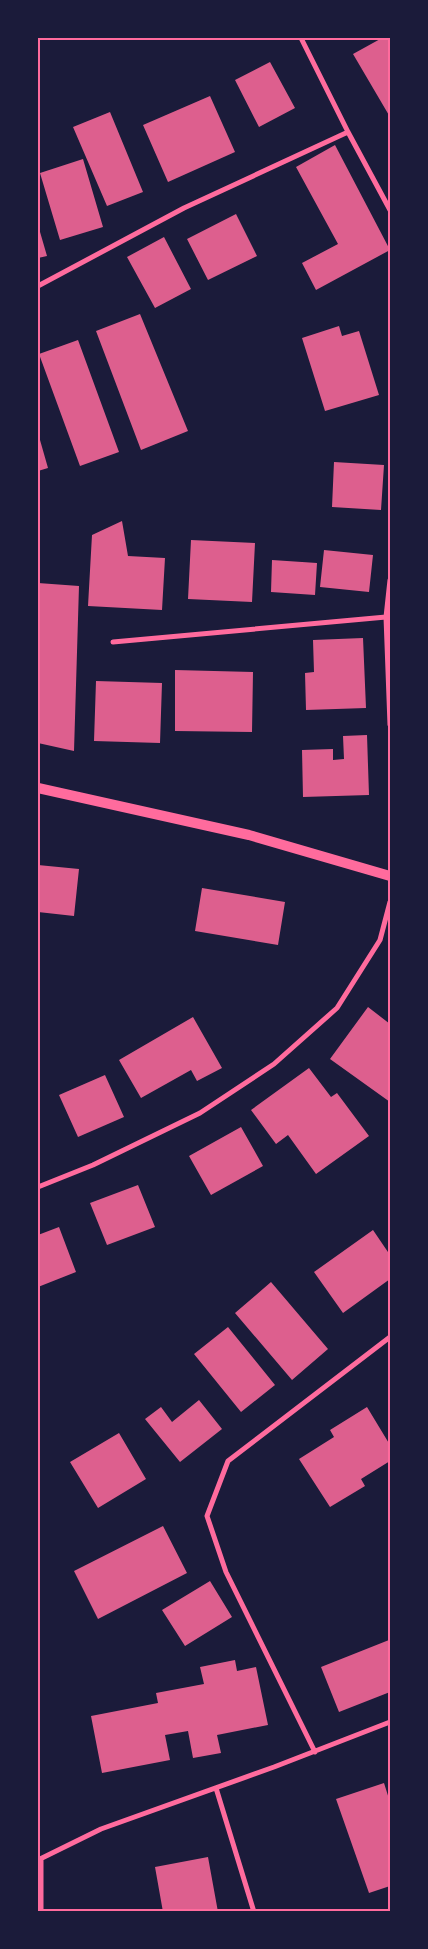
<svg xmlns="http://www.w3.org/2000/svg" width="428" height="1949" font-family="'Source Sans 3',sans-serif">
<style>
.building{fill:#dd5f8e}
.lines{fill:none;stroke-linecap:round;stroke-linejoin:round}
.minor{stroke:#ff6b9d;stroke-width:5}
.secondary{stroke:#ff6b9d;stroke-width:10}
.neatline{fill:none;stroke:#ff6b9d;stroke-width:2}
</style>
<rect width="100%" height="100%" fill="#1b1b3a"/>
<path class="building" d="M 382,38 L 390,38 L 390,117 L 353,54 Z
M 270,62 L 295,108 L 259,127 L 235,80 Z
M 210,96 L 235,152 L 168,182 L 143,125 Z
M 110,112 L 143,192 L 107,206 L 73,127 Z
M 335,145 L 390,250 L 316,290 L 302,263 L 338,244 L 296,167 Z
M 83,159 L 103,227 L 60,240 L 40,173 Z
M 236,214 L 257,256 L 208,280 L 187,239 Z
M 38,225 L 47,256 L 38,258 Z
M 164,237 L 191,289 L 155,308 L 127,257 Z
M 140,314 L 188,431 L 141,450 L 96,331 Z
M 339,326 L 342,336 L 359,331 L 379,395 L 325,411 L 302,338 Z
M 78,340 L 119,452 L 80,466 L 39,354 Z
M 38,433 L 48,468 L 38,471 Z
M 334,462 L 384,465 L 381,510 L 332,507 Z
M 122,521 L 128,556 L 165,558 L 162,610 L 88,606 L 92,535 Z
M 191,540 L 255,543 L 252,602 L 188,599 Z
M 324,550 L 373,555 L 369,592 L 320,587 Z
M 272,560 L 317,563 L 315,595 L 271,592 Z
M 38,583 L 79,586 L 74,751 L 38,743 Z
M 363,638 L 366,708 L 306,710 L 305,673 L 314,672 L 313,640 Z
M 175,670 L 253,672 L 252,732 L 175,731 Z
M 96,681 L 162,683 L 160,743 L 94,741 Z
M 367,735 L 369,795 L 303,797 L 302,750 L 333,749 L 333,760 L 344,759 L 343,736 Z
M 38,865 L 79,869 L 74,916 L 38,912 Z
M 202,888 L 285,902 L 278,945 L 195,931 Z
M 368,1007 L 390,1024 L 390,1102 L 330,1059 Z
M 193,1017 L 222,1068 L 197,1081 L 191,1070 L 141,1098 L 119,1060 Z
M 309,1068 L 331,1097 L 337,1093 L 369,1136 L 316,1174 L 288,1135 L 276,1144 L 251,1110 Z
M 105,1075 L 124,1117 L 78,1137 L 59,1095 Z
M 241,1127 L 263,1166 L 211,1195 L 189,1156 Z
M 138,1185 L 155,1227 L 107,1245 L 90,1203 Z
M 59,1227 L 76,1272 L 38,1287 L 38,1235 Z
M 373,1230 L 390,1255 L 390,1279 L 343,1313 L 314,1272 Z
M 271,1282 L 328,1349 L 292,1380 L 235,1313 Z
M 228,1327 L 275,1385 L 241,1412 L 194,1354 Z
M 199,1400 L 222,1429 L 180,1462 L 145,1419 L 161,1407 L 172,1422 Z
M 367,1407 L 390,1445 L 390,1461 L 361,1479 L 365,1486 L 330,1507 L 299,1459 L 334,1437 L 330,1430 Z
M 119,1433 L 146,1479 L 98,1508 L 70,1462 Z
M 163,1526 L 187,1573 L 98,1619 L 74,1571 Z
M 210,1581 L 232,1617 L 185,1646 L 162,1610 Z
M 389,1640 L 390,1692 L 339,1712 L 321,1667 Z
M 235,1660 L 237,1671 L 256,1667 L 268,1725 L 217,1735 L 221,1753 L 193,1758 L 188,1731 L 165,1735 L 170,1760 L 102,1773 L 91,1716 L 158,1703 L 156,1693 L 204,1684 L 200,1667 Z
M 384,1783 L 390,1802 L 390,1886 L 369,1893 L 336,1799 Z
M 208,1857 L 218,1912 L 163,1912 L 155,1867 Z"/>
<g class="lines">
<path class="minor" d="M 301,38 L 348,132 L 390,210
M 38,286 L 184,208 L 348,132
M 390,580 L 386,617 L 390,725
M 113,642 L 386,617
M 38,1187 L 93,1165 L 200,1113 L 274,1064 L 337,1008 L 380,940 L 390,902
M 315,1752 L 226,1572 L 207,1516 L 228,1461 L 390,1337
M 216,1788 L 254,1912
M 38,1860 L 101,1829 L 274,1767 L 390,1722
M 41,1912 L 41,1859"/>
<path class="secondary" d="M 38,788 L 249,835 L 390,876"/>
</g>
<rect width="428" height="1949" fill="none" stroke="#1b1b3a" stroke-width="78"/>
<rect x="39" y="39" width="350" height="1871" class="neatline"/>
</svg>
